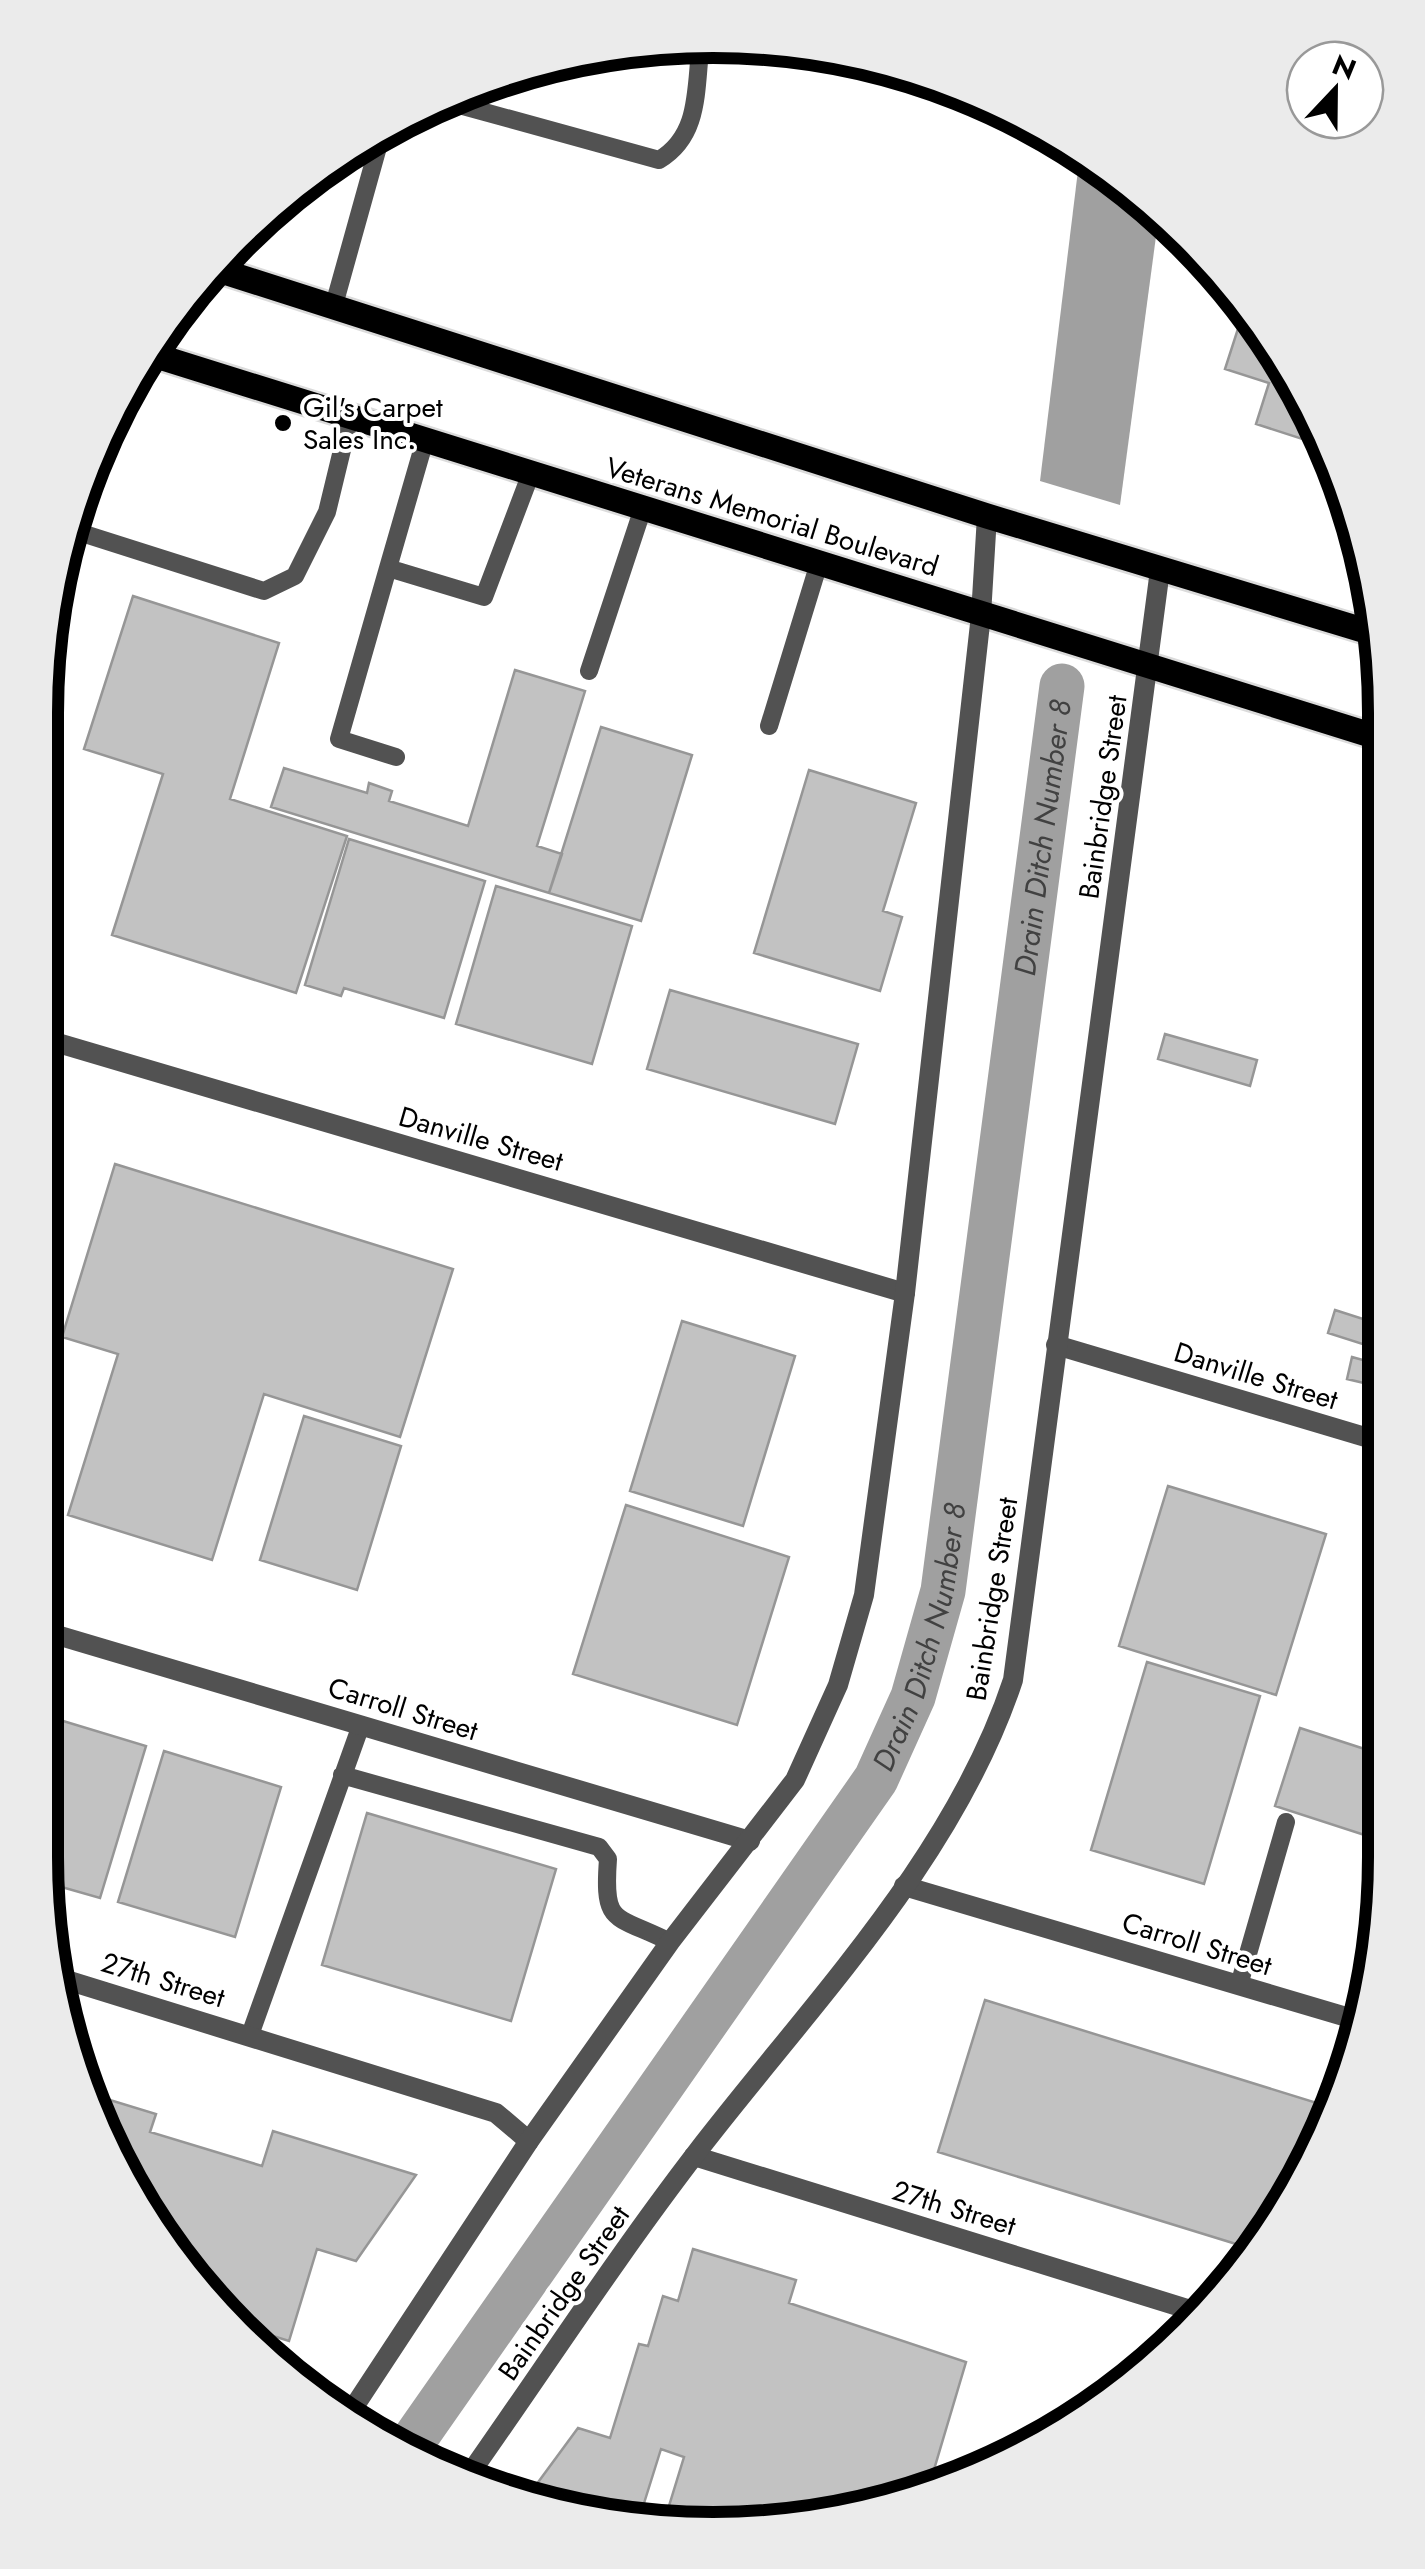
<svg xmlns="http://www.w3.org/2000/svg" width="1425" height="2569" font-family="Jost,sans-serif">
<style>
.water{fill:#a0a0a0}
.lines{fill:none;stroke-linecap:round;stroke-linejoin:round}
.canal{stroke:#a0a0a0;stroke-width:45}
.building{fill:#c2c2c2;stroke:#969696;stroke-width:2.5}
.primary-casing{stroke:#dbdbdb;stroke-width:30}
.service{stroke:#525252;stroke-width:18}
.minor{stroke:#525252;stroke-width:20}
.tertiary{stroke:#525252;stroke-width:20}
.primary{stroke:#000;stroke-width:25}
.poi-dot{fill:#000;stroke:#fff;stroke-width:4}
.labels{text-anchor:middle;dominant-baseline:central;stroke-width:8;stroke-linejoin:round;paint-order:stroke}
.poi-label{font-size:28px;fill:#000;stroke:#fff;text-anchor:start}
.street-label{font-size:28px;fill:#000;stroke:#fff}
.water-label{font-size:30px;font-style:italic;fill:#414141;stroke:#fff}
.rim{fill:none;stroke:#000;stroke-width:12}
</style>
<rect width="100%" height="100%" fill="#fff"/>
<path class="water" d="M 1080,154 L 1159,214 L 1120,505 L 1040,481 Z"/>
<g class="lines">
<path class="canal" id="s1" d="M 409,2447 L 876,1779 L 913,1697 L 943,1591 L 1062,686"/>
</g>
<path class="building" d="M 1245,307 L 1272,339 L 1324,446 L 1256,424 L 1269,383 L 1225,369 Z
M 133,596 L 279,643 L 230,799 L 347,836 L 296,993 L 112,935 L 163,774 L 84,749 Z
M 46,645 L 61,650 L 41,714 L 41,669 Z
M 515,670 L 585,691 L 537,846 L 562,854 L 549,893 L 271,807 L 284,768 L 367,793 L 369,783 L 392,791 L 389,801 L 468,826 Z
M 601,727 L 692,755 L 641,921 L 549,893 Z
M 809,770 L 916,803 L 883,911 L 902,917 L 880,991 L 754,953 Z
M 349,839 L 485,881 L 444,1018 L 344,988 L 341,996 L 305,985 Z
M 496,886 L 632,926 L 592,1064 L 456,1024 Z
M 670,990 L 858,1044 L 835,1124 L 647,1069 Z
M 1165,1034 L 1257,1060 L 1250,1086 L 1158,1059 Z
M 115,1164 L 453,1269 L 400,1437 L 264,1394 L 212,1560 L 68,1515 L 118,1354 L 62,1337 Z
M 1335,1310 L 1382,1325 L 1375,1348 L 1328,1333 Z
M 682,1321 L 795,1356 L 743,1526 L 630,1491 Z
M 1352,1357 L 1374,1363 L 1368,1384 L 1347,1379 Z
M 304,1416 L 401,1446 L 357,1590 L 260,1560 Z
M 1168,1486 L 1326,1534 L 1276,1695 L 1119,1646 Z
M 626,1505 L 789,1557 L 737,1725 L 573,1674 Z
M 1147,1662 L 1260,1696 L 1204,1884 L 1091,1850 Z
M 1383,1685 L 1383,1733 L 1369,1729 Z
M 40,1714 L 146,1746 L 100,1898 L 44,1882 L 40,1856 Z
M 1300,1728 L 1383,1755 L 1383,1841 L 1275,1806 Z
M 164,1751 L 281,1787 L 235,1937 L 118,1902 Z
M 367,1813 L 556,1869 L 511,2021 L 322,1965 Z
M 985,2000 L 1333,2108 L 1295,2193 L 1249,2248 L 938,2152 Z
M 87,2093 L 156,2114 L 150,2132 L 262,2166 L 273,2131 L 416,2175 L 356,2261 L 317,2249 L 289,2341 L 244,2327 L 179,2265 Z
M 693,2249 L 796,2280 L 789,2303 L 966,2362 L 933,2473 L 958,2481 L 756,2528 L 665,2519 L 684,2457 L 661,2449 L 640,2516 L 538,2506 L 525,2500 L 578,2428 L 610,2438 L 639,2344 L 648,2346 L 663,2296 L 678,2301 Z"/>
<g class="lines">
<g class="primary-casing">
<path id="primary" d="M 209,267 L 987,516 L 1379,635
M 147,353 L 1380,738"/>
</g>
<path class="service" d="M 441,100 L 659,160 C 701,135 695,88 701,42
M 334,305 L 383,129
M 425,440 L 388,568 L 484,597 L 531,473
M 69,529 L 264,591 L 295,576 L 327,512 L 350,417
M 388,568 L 339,739 L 396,757
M 589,671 L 643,508
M 769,726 L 819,563
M 41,1001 L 49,974 L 41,967
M 342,1775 L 599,1847 L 608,1859 C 603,1926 614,1914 670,1942
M 1239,1985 L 1286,1822
M 250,2035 L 361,1725"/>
<path class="minor" d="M 41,1038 L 905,1293
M 1056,1345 L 1382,1442
M 40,1630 L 750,1841
M 904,1886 L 1360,2021
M 60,1978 L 496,2113 L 529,2141
M 694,2156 L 1197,2312"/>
<path class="tertiary" d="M 346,2419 L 529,2141 L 670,1942 L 795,1780 L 838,1685 L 864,1595 L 905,1293 L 981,615 L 987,516
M 469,2475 C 545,2367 617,2256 697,2152 C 810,2005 954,1859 1013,1680 L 1160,570"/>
<use href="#primary" class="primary"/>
</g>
<circle class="poi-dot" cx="283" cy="423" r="10"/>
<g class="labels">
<g class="poi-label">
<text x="303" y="407">Gil's Carpet<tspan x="303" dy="32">Sales Inc.</tspan></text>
</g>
<g class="street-label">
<text transform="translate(772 517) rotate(17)">Veterans Memorial Boulevard</text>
<text transform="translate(1103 797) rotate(-82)">Bainbridge Street</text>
<text transform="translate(481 1139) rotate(16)">Danville Street</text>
<text transform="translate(1256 1376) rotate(17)">Danville Street</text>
<text transform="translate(992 1599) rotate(-81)">Bainbridge Street</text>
<text transform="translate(403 1709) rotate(17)">Carroll Street</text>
<text transform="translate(1197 1944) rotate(17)">Carroll Street</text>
<text transform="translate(163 1980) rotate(17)">27th Street</text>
<text transform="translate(954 2208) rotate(17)">27th Street</text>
<text transform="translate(564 2293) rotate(-55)">Bainbridge Street</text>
</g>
<g class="water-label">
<text stroke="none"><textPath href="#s1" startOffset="1775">Drain Ditch Number 8</textPath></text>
<text stroke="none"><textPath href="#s1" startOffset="965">Drain Ditch Number 8</textPath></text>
</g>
</g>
<path d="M0 0H1425V2569H0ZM713 58H713A655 655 0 0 1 1368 713V1857A655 655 0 0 1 713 2512H713A655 655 0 0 1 58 1857V713A655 655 0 0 1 713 58Z" fill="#ebebeb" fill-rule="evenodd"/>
<path class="rim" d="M713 58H713A655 655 0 0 1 1368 713V1857A655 655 0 0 1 713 2512H713A655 655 0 0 1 58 1857V713A655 655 0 0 1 713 58Z"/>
<g transform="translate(1335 90) rotate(22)"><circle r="48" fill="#ffffff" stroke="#999999" stroke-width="2.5"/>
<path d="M0-8L18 38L0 25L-18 38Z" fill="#000000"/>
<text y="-15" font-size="28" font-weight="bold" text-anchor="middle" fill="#000000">N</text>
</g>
</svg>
